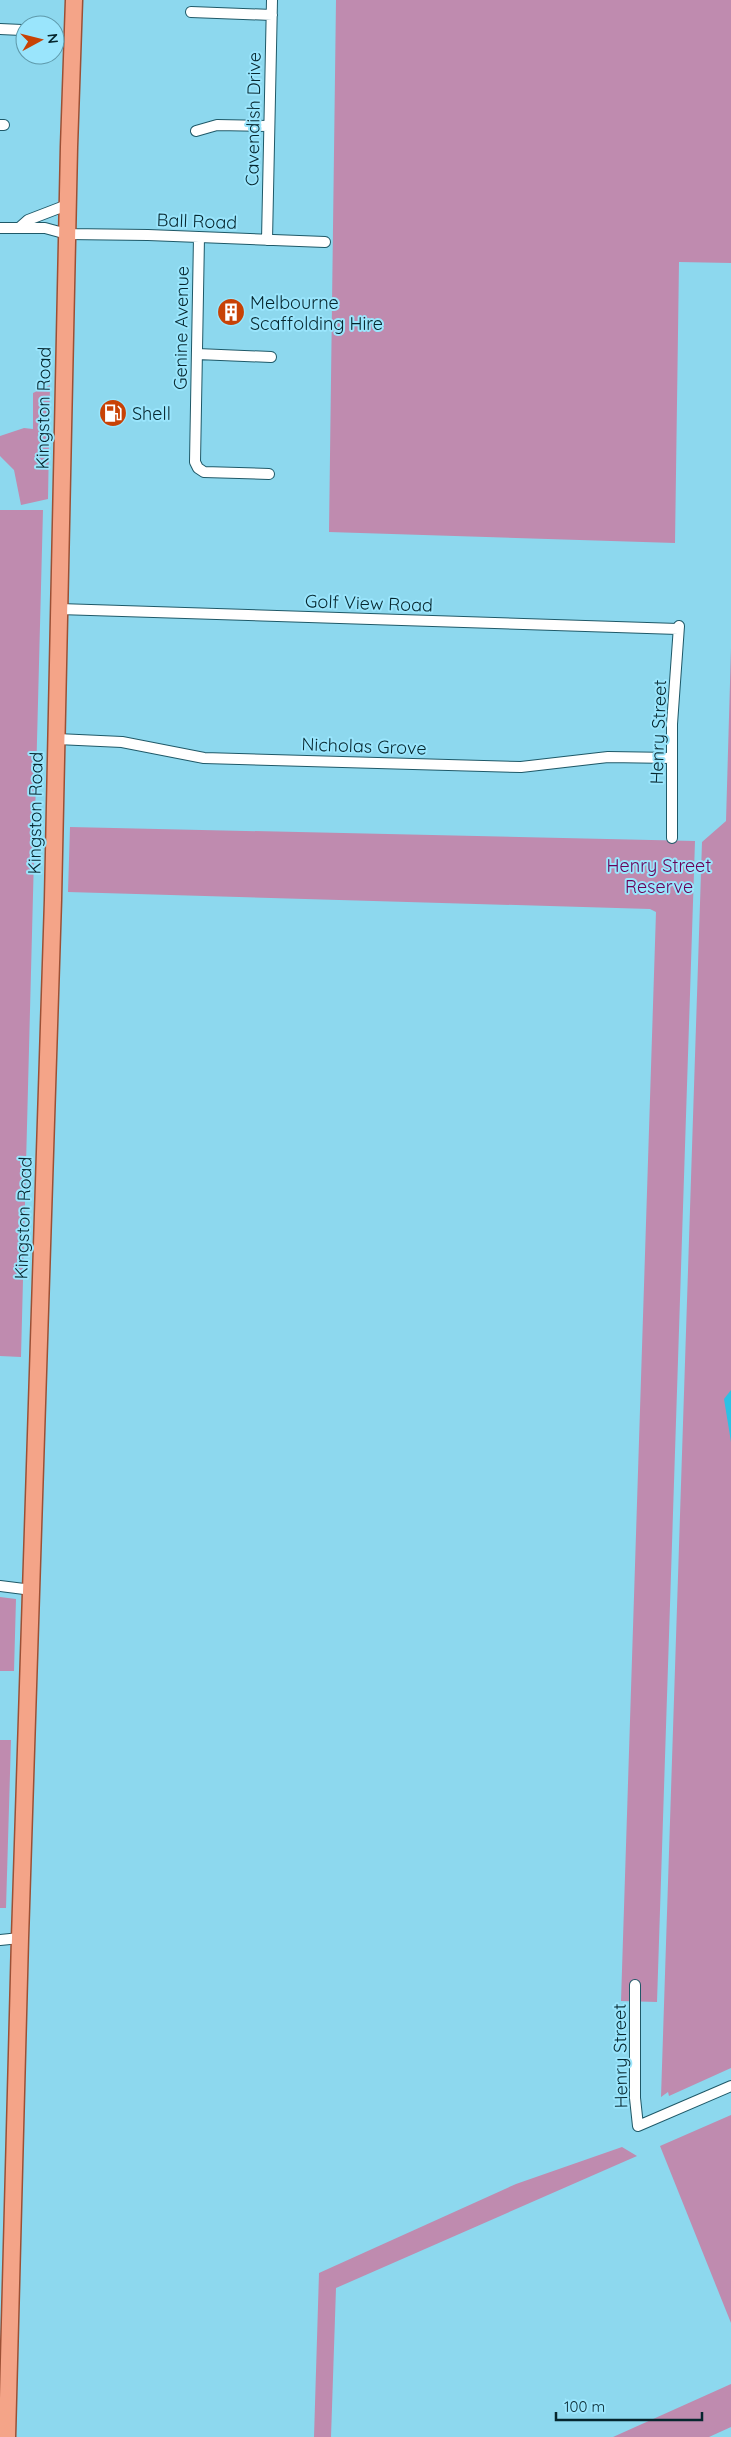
<svg xmlns="http://www.w3.org/2000/svg" width="731" height="2437" font-family="Quicksand,sans-serif">
<style>
.green{fill:#bf8baf}
.water{fill:#2cc1e5}
.lines{fill:none;stroke-linecap:round;stroke-linejoin:round}
.minor-casing{stroke:#1f5968;stroke-width:12}
.primary-casing{stroke:#9c5035;stroke-width:19}
.minor{stroke:#fff;stroke-width:10}
.primary{stroke:#f4a488;stroke-width:16}
.labels{text-anchor:middle;dominant-baseline:central;stroke-width:4;stroke-linejoin:round;paint-order:stroke}
.street-label{font-size:18px;fill:#05262e;stroke:#9ae5fc}
.poi-label{font-size:18px;fill:#05262e;stroke:#9ae5fc;text-anchor:start}
.park-label{font-size:18px;fill:#6a0056;stroke:#9ae5fc}
</style>
<rect width="100%" height="100%" fill="#8dd8ee"/>
<path class="green" d="M 336,0 L 731,0 L 731,263 L 679,262 L 675,543 L 329,532 Z
M 50,385 L 48,499 L 21,505 L 14,470 L 0,456 L 0,436 L 24,428 L 33,429 L 33,393 Z
M 0,510 L 43,510 L 21,1357 L 0,1356 Z
M 731,648 L 731,2068 L 669,2096 L 668,2092 L 661,2097 L 702,842 L 726,821 Z
M 70,827 L 695,841 L 657,2002 L 621,2001 L 656,912 L 650,909 L 68,892 Z
M 0,1597 L 16,1599 L 14,1671 L 0,1671 Z
M 0,1740 L 11,1740 L 6,1908 L 0,1908 Z
M 731,2115 L 731,2323 L 660,2146 Z
M 622,2147 L 637,2156 L 336,2288 L 331,2437 L 314,2437 L 319,2273 L 516,2184 Z
M 731,2384 L 731,2427 L 709,2437 L 613,2437 Z"/>
<path class="water" d="M 731,1390 L 731,1442 L 724,1399 Z"/>
<g class="lines">
<g class="minor-casing">
<path id="minor" d="M 191,12 L 272,15
M 0,29 L 22,30
M 0,125 L 4,125
M 196,131 L 217,125 L 269,126
M 0,228 L 45,228 L 67,234 L 148,235 L 325,242
M 19,228 L 28,220 L 67,205
M 199,237 L 195,462 L 198,468 L 204,472 L 269,474
M 267,240 L 272,0
M 197,354 L 271,357
M 59,609 L 678,629
M 57,739 L 122,742 L 204,758 L 521,767 L 608,757 L 672,758
M 672,838 L 672,724 L 679,626
M 0,1586 L 32,1590
M 0,1940 L 20,1938
M 635,1985 L 635,2098 L 638,2126 L 731,2086"/>
</g>
<g class="primary-casing">
<path id="primary" d="M 7,2437 L 20,1938 L 53,900 L 69,147 L 74,0"/>
</g>
<use href="#minor" class="minor"/>
<use href="#primary" class="primary"/>
</g>
<defs>
<g id="building-disc" transform="scale(1.4375)"><circle r="9.5" fill="#c84205" stroke="#9ae5fc"/><path d="M-4-6H4V6H1V3H-1V6H-4ZM-2.5-4.3h1.7v1.8h-1.7ZM.8-4.3h1.7v1.8H.8ZM-2.5-1h1.7V.8h-1.7ZM.8-1h1.7V.8H.8Z" fill="#fff"/></g>
<g id="fuel-disc" transform="scale(1.4375)"><circle r="9.5" fill="#c84205" stroke="#9ae5fc"/><path d="M-5.5-6h7V0h2V4h1.3V-2.5L3-4.5l.8-.8L6-3V5H2.5V1h-1V6h-7ZM-4.2-4.7v3.2H.2V-4.7Z" fill="#fff"/></g>
</defs>
<g fill-rule="evenodd">
<use href="#building-disc" x="231" y="312"/>
<use href="#fuel-disc" x="113" y="413"/>
</g>
<g class="labels">
<g class="street-label">
<text transform="translate(253 119) rotate(-89)">Cavendish Drive</text>
<text transform="translate(197 221) rotate(2)">Ball Road</text>
<text transform="translate(181 328) rotate(-89)">Genine Avenue</text>
<text transform="translate(43 408) rotate(-89)">Kingston Road</text>
<text transform="translate(369 603) rotate(2)">Golf View Road</text>
<text transform="translate(658 732) rotate(-88)">Henry Street</text>
<text transform="translate(364 746) rotate(2)">Nicholas Grove</text>
<text transform="translate(35 813) rotate(-89)">Kingston Road</text>
<text transform="translate(23 1218) rotate(-88)">Kingston Road</text>
<text transform="translate(620 2056) rotate(-91)">Henry Street</text>
</g>
<g class="poi-label">
<text x="250" y="302">Melbourne<tspan x="250" dy="21">Scaffolding Hire</tspan></text>
<text x="132" y="413">Shell</text>
</g>
<g class="park-label">
<text x="659" y="865">Henry Street<tspan x="659" dy="21">Reserve</tspan></text>
</g>
</g>
<g transform="translate(40 40) rotate(83)"><circle r="24" fill="#9ae5fc" stroke="#5e99aa"/>
<path d="M0-4L9 19L0 12L-9 19Z" fill="#c84205"/>
<text y="-8" font-size="14" font-weight="bold" text-anchor="middle" fill="#05262e">N</text>
</g>
<path d="M556 2412v8h146v-8" fill="none" stroke="#05262e" stroke-width="2.5"/>
<text x="564" y="2412" font-size="15" fill="#05262e" stroke="#9ae5fc" stroke-width="4" paint-order="stroke">100 m</text>
</svg>
